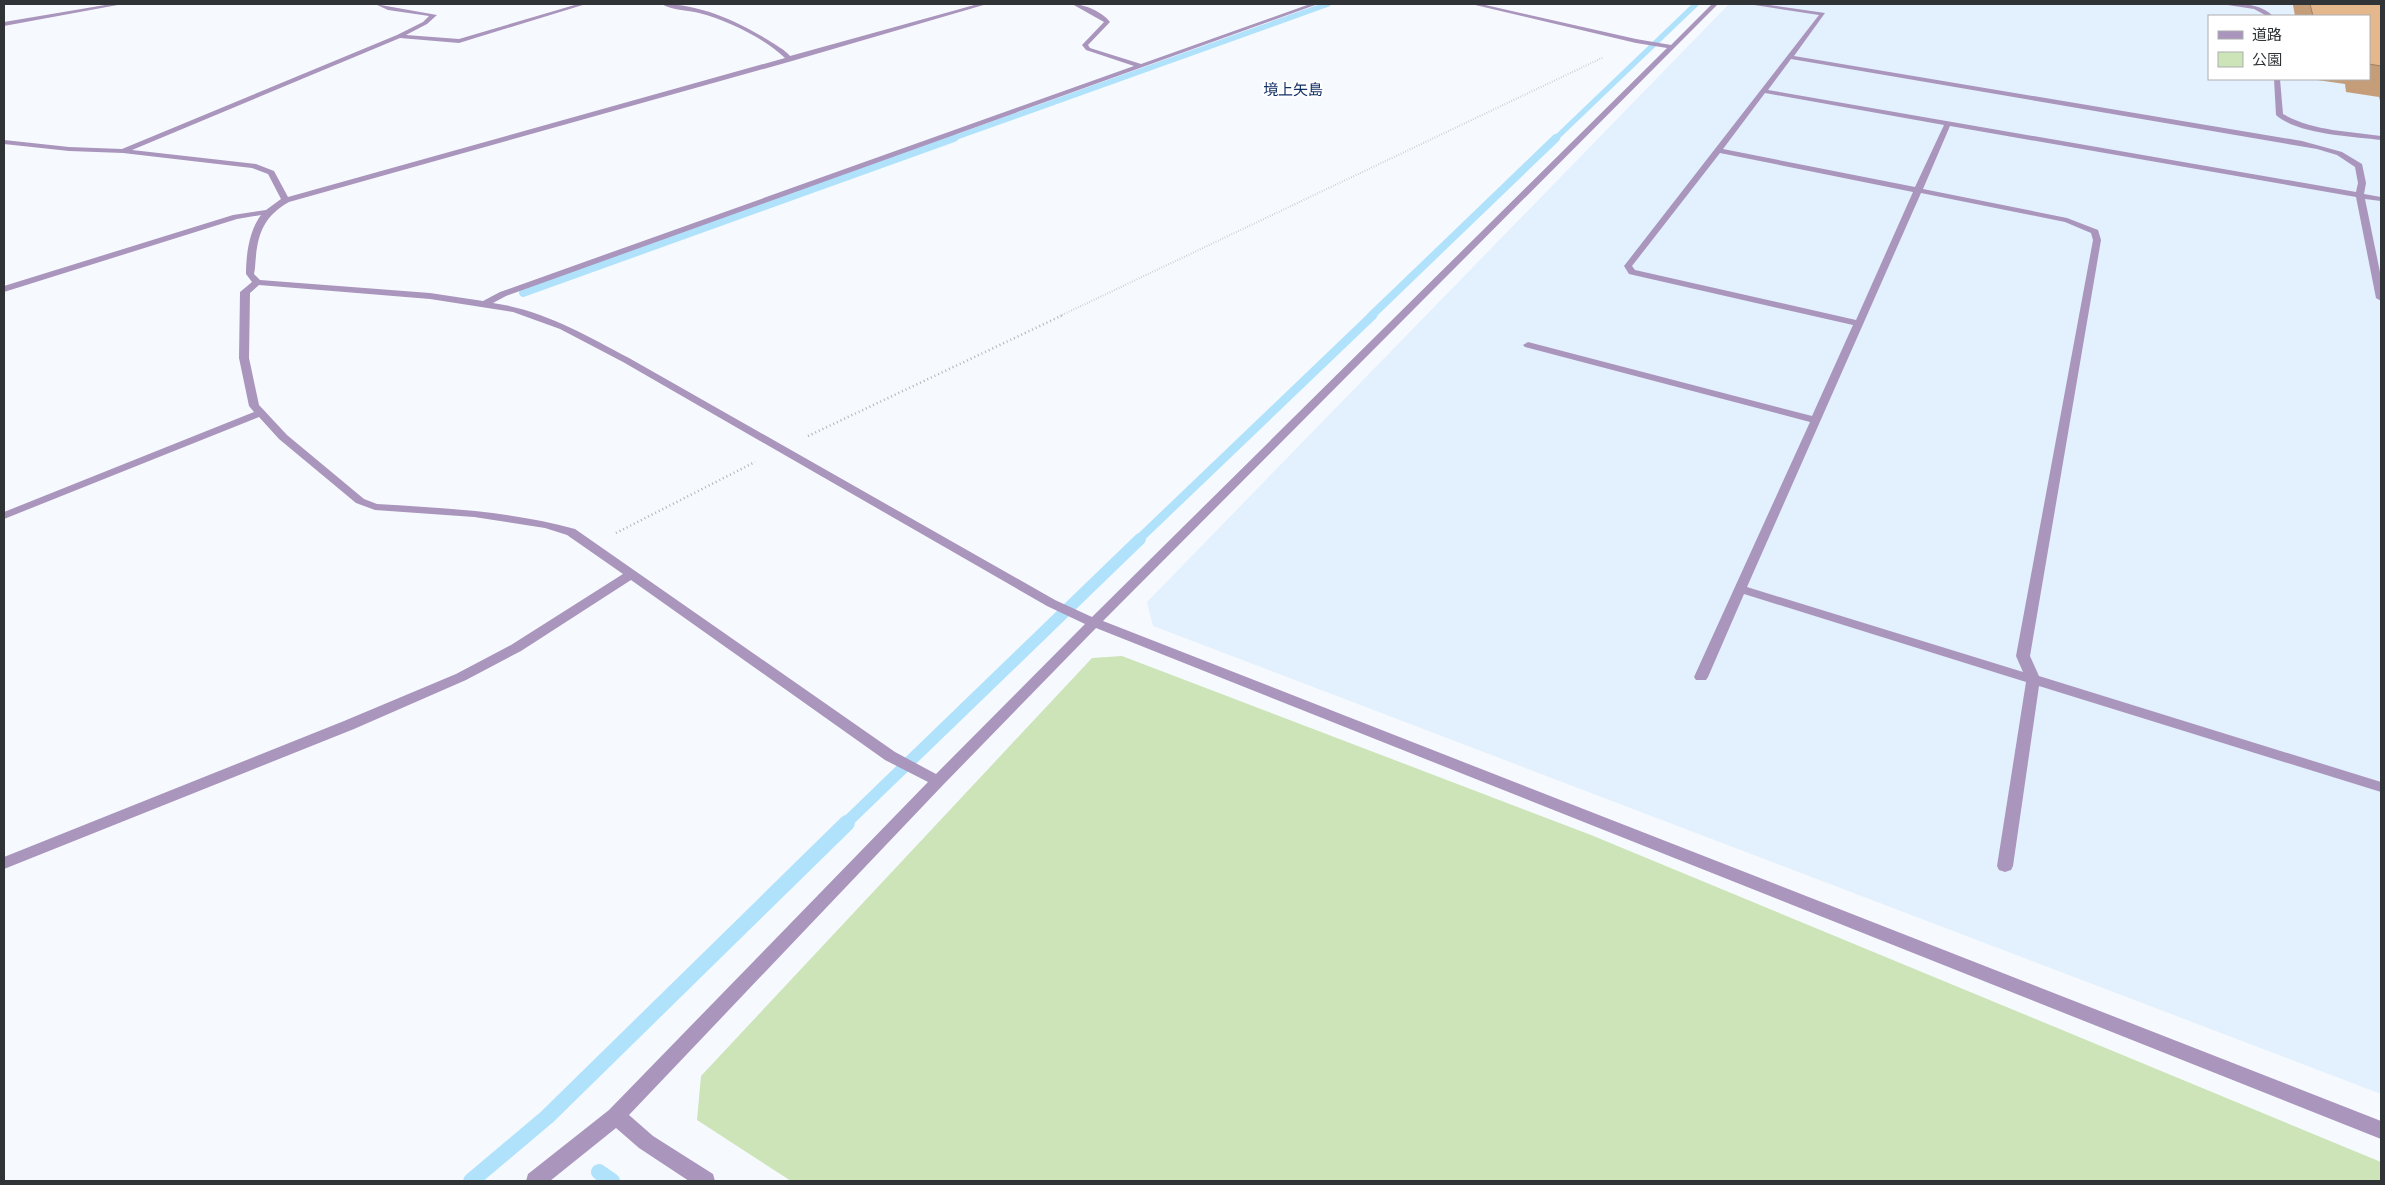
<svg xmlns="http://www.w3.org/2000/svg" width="2385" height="1185" font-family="Figtree,'Noto Sans JP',sans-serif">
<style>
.built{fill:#e3f0fd;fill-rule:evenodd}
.green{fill:#cce4b8}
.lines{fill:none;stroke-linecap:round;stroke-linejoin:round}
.stream-far4{stroke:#b1e2fb;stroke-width:5.5}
.stream-far3{stroke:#b1e2fb;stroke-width:8}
.stream-far2{stroke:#b1e2fb;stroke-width:9}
.stream-far1{stroke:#b1e2fb;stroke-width:12}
.stream{stroke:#b1e2fb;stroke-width:16}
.path-far1{stroke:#b0b3b8;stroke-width:2;stroke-dasharray:0.5 2;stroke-linecap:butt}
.path{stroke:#b0b3b8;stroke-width:2.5;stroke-dasharray:1 3;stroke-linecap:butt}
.minor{fill:#aa95bd;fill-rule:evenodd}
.wall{fill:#c59d79}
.building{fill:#e5b78d;stroke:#a08063}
.labels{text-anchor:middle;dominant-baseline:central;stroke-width:4;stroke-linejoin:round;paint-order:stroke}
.far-quarter-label{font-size:15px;fill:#143166;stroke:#fff}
</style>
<rect width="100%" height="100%" fill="#f6faff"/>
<path class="built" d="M 1729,4 L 2381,4 L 2381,1094 L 1153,626 L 1147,602 ZM 2209,16 L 2369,16 L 2369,79 L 2209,79 Z"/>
<path class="green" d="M 1122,656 L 1591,835 L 2381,1162 L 2381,1181 L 791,1181 L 697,1120 L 701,1076 L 1092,658 Z"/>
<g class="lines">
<path class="stream-far4" d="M 951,139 L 1328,4
M 1555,139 L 1696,4"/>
<path class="stream-far3" d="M 523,293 L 954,138
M 1371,316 L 1556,138"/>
<path class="stream-far2" d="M 1138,540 L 1373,315"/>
<path class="stream-far1" d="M 845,824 L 1140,539"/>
<path class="stream" d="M 599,1172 L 612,1181
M 471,1181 L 547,1117 L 847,823"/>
<path class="path-far1" d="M 1060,316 L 1604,57"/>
<path class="path" d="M 808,436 L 1063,315
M 616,533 L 755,462"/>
<path class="minor" d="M 111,4 L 123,4 L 4,26 L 4,22 Z
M 375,4 L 437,15 L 427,24 L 406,35 L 459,39 L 578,4 L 586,4 L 459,43 L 400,38 L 132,150 L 256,164 L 274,171 L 288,197 L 785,58 C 762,37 729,21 699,13 C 688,10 670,10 662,4 C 700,4 737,21 768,40 C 776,45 785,50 790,56 L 978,4 L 987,4 L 792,61 L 289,202 C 261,218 257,237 255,268 L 254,274 L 260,280 L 430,293 L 483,301 L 500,292 L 1134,66 L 1086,50 L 1082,45 L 1104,22 L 1072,4 C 1084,4 1103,12 1110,22 L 1088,45 L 1090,48 L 1141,64 L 1310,4 L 1318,4 L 506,296 L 493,303 C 543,310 586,335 629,358 L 1055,600 L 1092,617 L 1667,48 L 1636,43 L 1471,4 L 1481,4 L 1636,39 L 1671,45 L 1712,4 L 1718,4 L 1103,621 L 2381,1121 L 2381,1139 L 1096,628 L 943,785 L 629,1115 L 653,1136 L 713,1174 L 715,1181 L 689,1181 L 639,1148 L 616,1128 L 550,1181 L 526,1181 L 528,1174 L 609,1110 L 928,782 L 885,760 L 631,580 L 521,651 L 466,680 L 354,729 L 4,869 L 4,857 L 344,721 L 456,674 L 511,645 L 623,574 L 567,535 L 545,528 L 474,517 L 375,510 L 356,503 L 279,439 L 259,417 L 4,519 L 4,512 L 254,412 L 249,406 L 239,358 L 240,292 L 252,282 L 246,274 C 246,255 249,231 261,215 L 237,219 L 4,292 L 4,286 L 233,215 L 266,210 L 281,199 L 268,174 L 252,168 L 123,153 L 69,151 L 4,144 L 4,140 L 69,147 L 122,149 L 397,35 L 423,22 L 429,16 L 388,10 ZM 259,285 L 430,299 L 513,312 L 560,329 L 623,362 L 1047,606 L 1085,624 L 936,774 L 895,752 L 575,529 C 510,511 444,508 377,504 L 364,499 L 287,435 L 259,405 L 249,358 L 250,293 Z
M 1748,4 L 1762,4 L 1825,13 L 1794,56 L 2302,141 L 2342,152 L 2362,164 L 2366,183 L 2364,194 L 2381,197 L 2381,201 L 2365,199 L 2381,277 L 2381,301 L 2376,298 L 2356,197 L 1950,126 L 1923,189 L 2067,218 L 2098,230 L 2101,240 L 2030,656 L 2039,676 L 2381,782 L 2381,792 L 2039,686 L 2013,866 L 2011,870 L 2005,872 L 1999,870 L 1997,866 L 2026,682 L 1744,594 L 1708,677 L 1706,680 L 1696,680 L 1694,677 L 1810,422 L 1525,347 L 1523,345 L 1528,342 L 1812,416 L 1853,325 L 1629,274 L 1624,266 L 1819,15 ZM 1791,59 L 2317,149 L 2337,155 L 2355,167 L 2358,183 L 2356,192 L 1768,90 ZM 1765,93 L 1944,125 L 1915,187 L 1723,149 ZM 1720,153 L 1913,192 L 1856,320 L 1635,270 L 1632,266 ZM 1921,193 L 2065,222 L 2091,233 L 2093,240 L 2016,656 L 2023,672 L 1747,587 Z
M 2221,4 C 2238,3 2260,3 2273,16 L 2267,16 L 2254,9 Z
M 2274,79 L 2280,79 L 2283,114 C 2313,131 2348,131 2381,136 L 2381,140 C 2352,136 2299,135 2276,115 Z"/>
</g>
<path class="wall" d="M 2283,4 L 2381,4 L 2381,105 L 2379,97 L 2346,92 L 2345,84 L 2310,79 L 2369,79 L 2369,16 L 2295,16 L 2293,5 Z"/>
<path class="building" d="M 2310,4 L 2381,4 L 2381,66 L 2369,64 L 2369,16 L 2313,16 Z"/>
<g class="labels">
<g class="far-quarter-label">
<text x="1293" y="90">境上矢島</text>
</g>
</g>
<rect width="2385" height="1185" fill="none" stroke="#313437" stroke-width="10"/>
<rect x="2208" y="15" width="162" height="65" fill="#ffffff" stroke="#adaeaf"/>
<rect x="2218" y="31" width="25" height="8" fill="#aa95bd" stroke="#adaeaf"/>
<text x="2252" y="40" font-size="15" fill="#313437">道路</text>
<rect x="2218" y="52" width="25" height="15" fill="#cce4b8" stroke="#adaeaf"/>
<text x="2252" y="65" font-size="15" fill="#313437">公園</text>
</svg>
